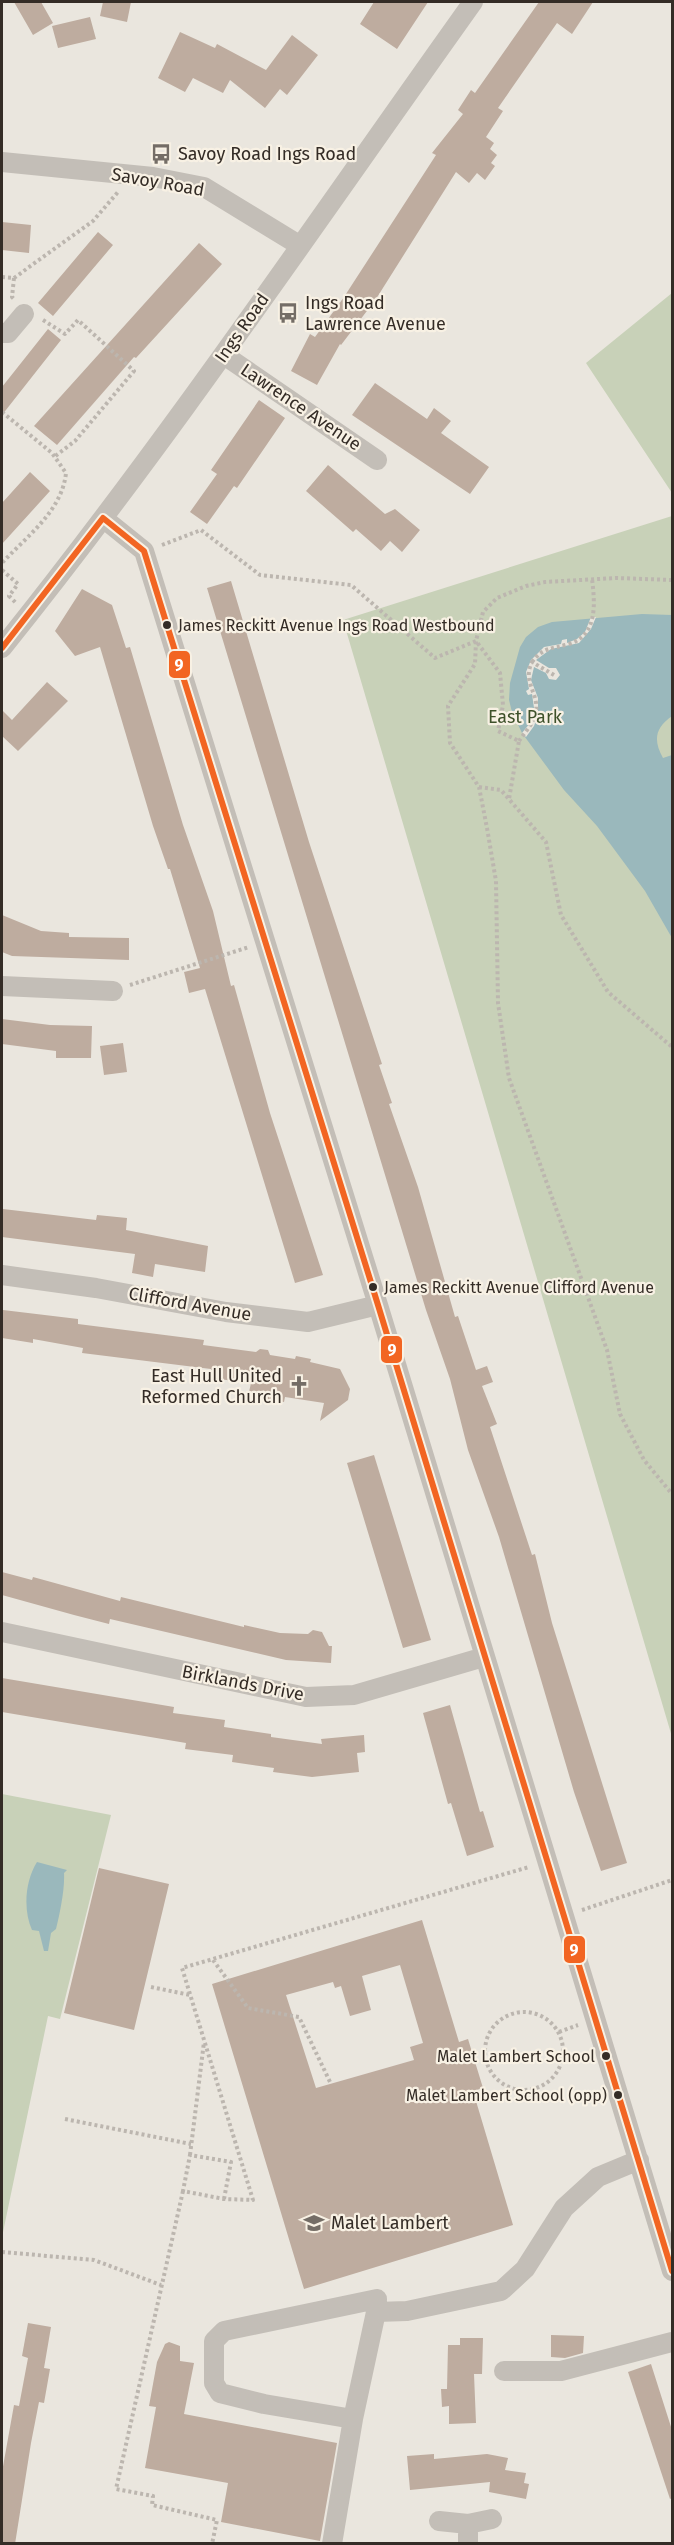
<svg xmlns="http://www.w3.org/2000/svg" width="674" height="2545" font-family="'Fira Sans',sans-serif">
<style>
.green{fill:#c8d1b8}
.water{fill:#9ab8bc}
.pier{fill:#eae6de}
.building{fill:#beac9f;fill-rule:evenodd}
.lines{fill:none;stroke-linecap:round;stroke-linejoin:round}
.path{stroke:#bcb6af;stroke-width:4;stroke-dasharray:3 3;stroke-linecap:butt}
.minor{stroke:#c3beb7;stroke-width:20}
.bus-1-casing{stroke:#f8f1e4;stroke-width:10}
.bus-1{stroke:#f26522;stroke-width:6}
.bus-dot{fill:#342c26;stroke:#f8f1e4;stroke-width:2}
.labels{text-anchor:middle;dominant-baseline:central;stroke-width:4.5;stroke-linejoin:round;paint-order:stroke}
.bus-label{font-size:16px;fill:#342c26;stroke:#f8f1e4;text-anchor:start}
.poi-label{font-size:18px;fill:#342c26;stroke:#f8f1e4;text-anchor:start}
.street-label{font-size:18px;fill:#342c26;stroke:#f8f1e4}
.park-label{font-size:18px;fill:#3e512a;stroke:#f8f1e4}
.line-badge{stroke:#f8f1e4;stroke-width:2}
.badge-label{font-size:16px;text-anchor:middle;font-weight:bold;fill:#fff}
</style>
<rect width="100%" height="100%" fill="#eae6de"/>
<path class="green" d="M 672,293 L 672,493 L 586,363 Z
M 672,516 L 672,1737 L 343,620 Z
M 2,1794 L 111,1815 L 60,2019 L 48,2016 L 2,2237 Z"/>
<path class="water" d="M 642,614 L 672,615 L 672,716 C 655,728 653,740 663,758 L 672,755 L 672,938 L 645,891 L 597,826 L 564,790 L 522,733 L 512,712 L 509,700 L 510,683 L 520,647 L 526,637 L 538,627 L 552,622 Z
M 37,1862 L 67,1870 L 64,1873 C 65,1888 60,1913 56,1929 L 51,1933 L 48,1951 L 44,1951 L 39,1931 L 32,1930 C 23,1910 25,1881 37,1862 Z"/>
<path class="pier" d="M 591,617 L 596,617 L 591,629 L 579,643 L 551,649 L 536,660 L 549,668 L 556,668 L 560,675 L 556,680 L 549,679 L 546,673 L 534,667 L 531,680 L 538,698 L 538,715 L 534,726 L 526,737 L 522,733 L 530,723 L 534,708 L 532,694 L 528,695 L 526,691 L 529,689 L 526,672 L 531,660 L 544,647 L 561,644 L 562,640 L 567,639 L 567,643 L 577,639 L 585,632 Z"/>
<path class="building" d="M 14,2 L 41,2 L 53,23 L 33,35 Z
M 103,2 L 131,2 L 127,22 L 100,16 Z
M 374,2 L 428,2 L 397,49 L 360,24 Z
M 539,2 L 593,2 L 572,34 L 557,23 L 498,108 L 503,111 L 486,137 L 494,143 L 490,149 L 497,155 L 491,163 L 495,166 L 485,180 L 477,173 L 469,183 L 456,172 L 376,299 L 341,345 L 340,344 L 317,385 L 291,371 L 310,334 L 315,337 L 344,297 L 436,155 L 432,153 L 463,114 L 458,110 L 471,90 L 475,93 Z
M 90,17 L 96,39 L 58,48 L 52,26 Z
M 180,32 L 215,48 L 217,44 L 266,70 L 292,35 L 318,55 L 287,95 L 280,89 L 265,108 L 230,80 L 223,93 L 193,78 L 185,92 L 158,78 Z
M 2,222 L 31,225 L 29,253 L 2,250 Z
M 98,232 L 113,245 L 53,316 L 38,303 Z
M 199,243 L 222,264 L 136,358 L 134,357 L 57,445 L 34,426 Z
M 48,329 L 61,340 L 2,415 L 2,387 Z
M 375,383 L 427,419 L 434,408 L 451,421 L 441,433 L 489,467 L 470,494 L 352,415 Z
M 259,400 L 285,418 L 237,488 L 234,486 L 207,524 L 190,512 L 217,474 L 211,470 Z
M 328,465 L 385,514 L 395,509 L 420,530 L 402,552 L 390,541 L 381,551 L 356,529 L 353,532 L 306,491 Z
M 30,472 L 50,491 L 2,544 L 2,503 Z
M 231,581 L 309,842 L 382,1064 L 379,1065 L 392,1103 L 389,1104 L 418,1187 L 455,1317 L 458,1316 L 476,1370 L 487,1366 L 493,1382 L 482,1386 L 497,1424 L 490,1427 L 532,1555 L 535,1554 L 552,1623 L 627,1863 L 601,1871 L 574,1792 L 499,1537 L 468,1450 L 450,1379 L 426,1310 L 207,588 Z
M 82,589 L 112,605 L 126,648 L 130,647 L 183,825 L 213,911 L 231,986 L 234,985 L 270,1113 L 323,1275 L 295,1283 L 205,989 L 189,993 L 184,972 L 200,968 L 170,869 L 168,869 L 153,826 L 100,647 L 75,656 L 55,631 Z
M 47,682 L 68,701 L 18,751 L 2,736 L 2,710 L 12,720 Z
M 2,915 L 41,931 L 69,933 L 69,937 L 129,938 L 129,960 L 12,956 L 2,952 Z
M 2,1019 L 50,1025 L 92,1026 L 91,1058 L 56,1058 L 56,1051 L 2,1044 Z
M 123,1043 L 127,1072 L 104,1075 L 100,1046 Z
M 3,1209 L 96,1220 L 97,1215 L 127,1218 L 126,1230 L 208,1246 L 205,1272 L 155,1264 L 153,1277 L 132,1273 L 135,1254 L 2,1237 Z
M 3,1310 L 78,1319 L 78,1324 L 204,1340 L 203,1345 L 256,1352 L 260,1349 L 268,1350 L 270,1355 L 295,1359 L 296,1356 L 311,1359 L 310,1362 L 340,1369 L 350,1389 L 348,1400 L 320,1421 L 324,1403 L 285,1397 L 284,1402 L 252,1397 L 253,1392 L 249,1392 L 251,1383 L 210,1378 L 211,1369 L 82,1353 L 83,1348 L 33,1339 L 33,1343 L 2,1338 Z
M 374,1455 L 431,1640 L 403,1648 L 347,1463 Z
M 2,1572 L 32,1580 L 33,1577 L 120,1601 L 121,1597 L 244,1627 L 244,1625 L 280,1633 L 308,1634 L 313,1630 L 322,1632 L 329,1646 L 332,1646 L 331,1663 L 286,1660 L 110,1619 L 109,1624 L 74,1615 L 2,1595 Z
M 2,1678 L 174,1707 L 173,1713 L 225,1720 L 224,1727 L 271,1734 L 271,1737 L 322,1744 L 321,1739 L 364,1735 L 365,1752 L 357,1753 L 359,1772 L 312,1777 L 273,1772 L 274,1768 L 232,1762 L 233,1755 L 185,1749 L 186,1743 L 2,1712 Z
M 450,1705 L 480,1812 L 483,1811 L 494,1847 L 467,1856 L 451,1803 L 448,1804 L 423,1713 Z
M 99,1868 L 169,1884 L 134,2030 L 64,2013 Z
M 422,1920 L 459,2042 L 468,2039 L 483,2088 L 473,2091 L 513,2225 L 304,2289 L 212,1984 ZM 400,1965 L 423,2043 L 410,2047 L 414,2060 L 316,2088 L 286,1995 L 333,1982 L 335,1988 L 341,1986 L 350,2016 L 371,2010 L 362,1976 Z
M 28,2323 L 51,2327 L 44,2368 L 50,2369 L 44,2403 L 39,2402 L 31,2443 L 15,2544 L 2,2544 L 2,2472 L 14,2405 L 19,2406 L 28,2358 L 22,2356 Z
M 551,2335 L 584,2336 L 583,2353 L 565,2358 L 551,2357 Z
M 460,2338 L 483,2338 L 482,2374 L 474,2374 L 476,2423 L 449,2424 L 449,2406 L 442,2407 L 441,2389 L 447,2389 L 448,2345 L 460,2345 Z
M 169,2342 L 180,2346 L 180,2361 L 194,2363 L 184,2414 L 337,2443 L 320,2541 L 221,2522 L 228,2483 L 145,2468 L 156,2407 L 149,2406 L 157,2362 L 165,2344 Z
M 651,2364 L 672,2430 L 672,2498 L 670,2499 L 628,2372 Z
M 434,2454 L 434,2459 L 487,2454 L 508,2458 L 505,2470 L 526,2473 L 524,2483 L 529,2484 L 526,2499 L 489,2492 L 490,2482 L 410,2490 L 407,2456 Z"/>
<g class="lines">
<path class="path" d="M 2,277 L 14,278 L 93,221 L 118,192
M 14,278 L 12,297 L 14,299
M 43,320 L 65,334 L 78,320 L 134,371 L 75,441 L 54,457
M 2,412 L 52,453 L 66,473 C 62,511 27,536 2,563
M 162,545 L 201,530 L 260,575 L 351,585 L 435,658 L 476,641 L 500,673 L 503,705 L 498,731 L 519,741 L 509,799
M 2,570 L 18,584 L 9,596 L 16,603
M 672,580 L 617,578 L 545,582 L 526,586 L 497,598 L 483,612 L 476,641 L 475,664 L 448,706 L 450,743 L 479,787 L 487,828 L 496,881 L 498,1003 L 509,1078 L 607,1350 L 620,1414 L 644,1460 L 672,1494
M 532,662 C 543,647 552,649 569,644 C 598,635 595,603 592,579
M 519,741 C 525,732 534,723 536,712 C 539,693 522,682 532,662 L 554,675
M 479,787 L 501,790 L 546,842 L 561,915 L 608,992 L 672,1047
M 130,985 L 249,947
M 582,1910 L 672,1880
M 213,1960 L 248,2008 L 299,2017 L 331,2084
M 151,1987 L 190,1995
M485 2051a39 39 0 1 1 78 0a39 39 0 1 1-78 0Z
M 559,2032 L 578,2025
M 65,2119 L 191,2144
M 190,2155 L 204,2042
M 183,2191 L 116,2489 L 153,2496 L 152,2505 L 217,2520 L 212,2544
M 224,2199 L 231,2162 L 190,2155 L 183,2191 L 224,2199 L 253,2200 L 182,1968 L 529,1867
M 2,2252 L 94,2260 L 161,2285"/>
<path class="minor" d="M 2,162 L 153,177 L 204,187 L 299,245
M 2,333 L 8,333 L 24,314
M 224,355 L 377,460
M 103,518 L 144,551 L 378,1305 L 672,2271
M 2,648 C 169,440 318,219 473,2
M 2,986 L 113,991
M 2,1275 L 96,1288 L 226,1312 L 308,1322 L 378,1305
M 2,1632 L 306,1697 L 354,1695 L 484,1657
M 376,2312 L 377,2299 L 224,2331 L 214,2341 L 214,2383 L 220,2393 L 264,2404 L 353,2419 L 376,2312 L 407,2311 L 501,2291 L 525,2269 L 564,2208 L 598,2177 L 639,2160
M 504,2371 L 561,2371 L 672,2342
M 439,2521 L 468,2524 L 492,2519
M 468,2524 L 468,2544
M 332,2544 L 353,2419"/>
<g class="bus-1-casing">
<path id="bus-1" d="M 2,648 L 103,518 L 144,551 L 378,1305 L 672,2271"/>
</g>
<use href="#bus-1" class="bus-1"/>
</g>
<defs>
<g id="bus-bare" transform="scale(1.62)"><path d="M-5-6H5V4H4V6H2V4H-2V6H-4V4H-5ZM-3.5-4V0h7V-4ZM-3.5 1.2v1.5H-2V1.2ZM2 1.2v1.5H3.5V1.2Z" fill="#746d66" stroke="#f8f1e4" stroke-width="2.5" paint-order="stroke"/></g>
<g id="church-bare" transform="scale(1.62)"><path d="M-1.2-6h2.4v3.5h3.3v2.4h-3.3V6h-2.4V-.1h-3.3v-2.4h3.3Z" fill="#746d66" stroke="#f8f1e4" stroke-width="2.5" paint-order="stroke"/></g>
<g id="school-bare" transform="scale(1.62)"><path d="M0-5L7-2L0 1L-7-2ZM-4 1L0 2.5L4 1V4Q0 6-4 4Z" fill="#746d66" stroke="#f8f1e4" stroke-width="2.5" paint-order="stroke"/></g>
</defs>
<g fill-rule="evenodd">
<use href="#bus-bare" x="161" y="154"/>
<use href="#bus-bare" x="288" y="313"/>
<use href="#church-bare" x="299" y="1386"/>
<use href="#school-bare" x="314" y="2223"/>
</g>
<g class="bus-dot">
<circle cx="167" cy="625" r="5"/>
<circle cx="373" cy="1287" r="5"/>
<circle cx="606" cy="2056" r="5"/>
<circle cx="618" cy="2095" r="5"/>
</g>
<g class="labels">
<g class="bus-label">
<text x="178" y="625">James Reckitt Avenue Ings Road Westbound</text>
<text x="384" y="1287">James Reckitt Avenue Clifford Avenue</text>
<text x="595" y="2056" text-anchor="end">Malet Lambert School</text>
<text x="607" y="2095" text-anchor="end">Malet Lambert School (opp)</text>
</g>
<g class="poi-label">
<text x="178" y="154">Savoy Road Ings Road</text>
<text x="305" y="303">Ings Road<tspan x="305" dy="21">Lawrence Avenue</tspan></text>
<text x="282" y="1376" text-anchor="end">East Hull United<tspan x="282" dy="21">Reformed Church</tspan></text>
<text x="331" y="2223">Malet Lambert</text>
</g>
<g class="street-label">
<text transform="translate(158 182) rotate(10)">Savoy Road</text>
<text transform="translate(242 328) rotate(-55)">Ings Road</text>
<text transform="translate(301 407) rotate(34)">Lawrence Avenue</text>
<text transform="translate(190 1304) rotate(10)">Clifford Avenue</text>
<text transform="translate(243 1683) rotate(11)">Birklands Drive</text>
</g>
<g class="park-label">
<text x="525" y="717">East Park</text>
</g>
</g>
<g class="line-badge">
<rect x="168" y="650" width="23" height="29" rx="6" fill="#f26522"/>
<rect x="380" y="1335" width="23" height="29" rx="6" fill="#f26522"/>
<rect x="563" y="1935" width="23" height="29" rx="6" fill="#f26522"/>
</g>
<g class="badge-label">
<text x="179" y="670">9</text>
<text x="392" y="1355">9</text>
<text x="574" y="1955">9</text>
</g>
<rect width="674" height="2545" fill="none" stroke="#342c26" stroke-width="6"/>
</svg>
